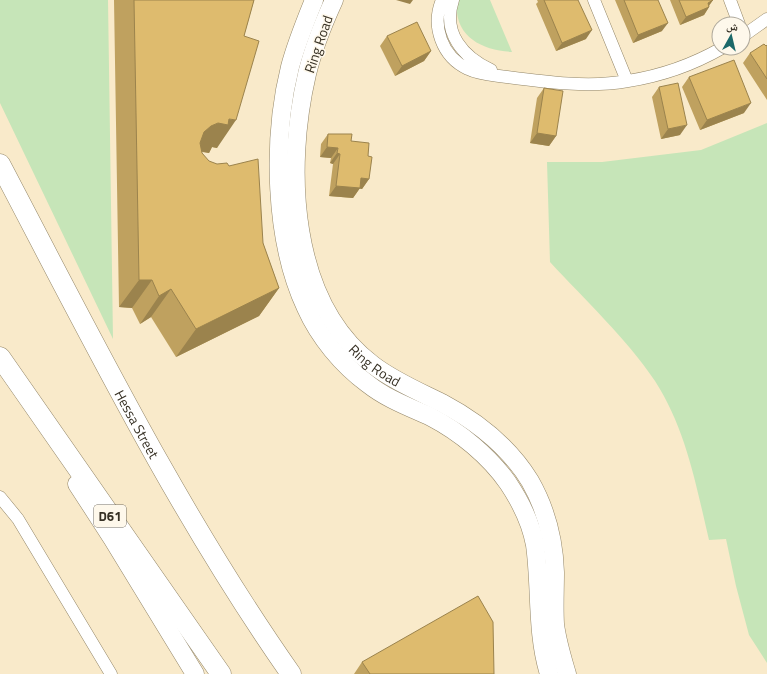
<svg xmlns="http://www.w3.org/2000/svg" width="767" height="674" font-family="'Titillium Web','Noto Naskh Arabic',sans-serif">
<style>
.green{fill:#c6e5b8}
.lines{fill:none;stroke-linecap:round;stroke-linejoin:round}
.street-casing{stroke:#938668;stroke-width:13}
.secondary-casing{stroke:#938668;stroke-width:19}
.primary-casing{stroke:#938668;stroke-width:21}
.street{stroke:#fff;stroke-width:12}
.secondary{stroke:#fff;stroke-width:18}
.primary{stroke:#fff;stroke-width:20}
.wall{fill:#bfa15f}
.shaded-wall{fill:#9b834d}
.building{fill:#debb6e;stroke:#9b834d}
.labels{text-anchor:middle;dominant-baseline:central;stroke-width:3;stroke-linejoin:round;paint-order:stroke}
.shield{fill:#fef8eb;stroke:#726c60;stroke-width:1}
.shield-label{font-size:13px;font-weight:bold;fill:#363024}
.street-label{font-size:14px;fill:#363024;stroke:#fef8eb}
</style>
<rect width="100%" height="100%" fill="#f9eaca"/>
<path class="green" d="M 0,0 L 108,0 L 113,339 L 0,103 Z
M 457,0 L 490,0 L 512,52 C 481,50 453,36 457,0 Z
M 767,123 L 767,663 L 749,635 L 736,586 L 726,539 L 709,540 C 696,485 686,429 655,381 C 626,338 585,300 550,262 L 547,162 L 602,162 L 701,150 Z"/>
<g class="lines">
<g class="street-casing">
<path id="street" d="M 442,0 C 431,26 442,57 468,69 C 480,75 494,75 507,77 C 545,82 589,88 628,81 C 660,76 694,64 722,48
M 453,0 C 442,33 463,57 491,70
M 594,0 L 627,81
M 730,0 L 739,24
M 743,36 L 767,19
M 0,497 L 18,519 L 111,674"/>
</g>
<g class="secondary-casing">
<g id="secondary">
<path d="M 314,0 C 305,22 296,44 290,67 C 272,139 274,240 306,308 C 319,337 342,365 368,384 C 387,399 409,407 431,417 C 460,432 489,456 508,483 C 520,501 531,523 535,545 C 541,588 536,632 549,674"/>
<path id="s1" d="M 334,0 C 323,24 313,49 307,74 C 285,168 289,302 373,365 C 394,381 418,391 442,403 C 476,421 509,447 530,481 C 546,509 554,541 555,572 C 555,589 554,607 555,624 C 557,641 562,657 567,674"/>
<path d="M 77,484 L 112,538 L 195,674"/>
</g>
</g>
<g class="primary-casing">
<g id="primary">
<path id="s2" d="M 0,164 C 91,337 178,513 291,674"/>
<path d="M 0,357 L 221,674"/>
</g>
</g>
<use href="#street" class="street"/>
<use href="#secondary" class="secondary"/>
<use href="#primary" class="primary"/>
</g>
<path class="wall" d="M 114,0 L 254,0 L 244,36 L 217,148 L 212,147 L 209,153 L 202,152 L 202,153 L 263,243 L 279,288 L 259,316 L 176,357 L 151,317 L 140,324 L 132,308 L 119,307 Z
M 537,0 L 578,0 L 586,39 L 556,51 L 536,4 L 538,2 Z
M 615,0 L 658,0 L 662,31 L 633,43 Z
M 670,0 L 713,0 L 709,6 L 709,7 L 704,15 L 680,25 Z
M 387,36 L 431,51 L 424,61 L 395,76 L 380,46 Z
M 767,45 L 767,100 L 743,63 L 750,53 Z
M 689,77 L 744,113 L 700,130 L 682,87 Z
M 659,87 L 680,135 L 661,139 L 652,97 Z
M 544,88 L 556,136 L 549,146 L 530,143 L 537,98 Z
M 328,134 L 351,141 L 368,156 L 369,179 L 362,189 L 360,188 L 353,198 L 329,196 L 333,164 L 330,163 L 331,158 L 320,157 L 321,144 Z
M 362,662 L 494,674 L 354,674 Z"/>
<path class="shaded-wall" d="M 396,0 L 413,0 L 410,4 Z
M 713,0 L 707,8 L 709,7 L 704,15 L 680,25 L 686,17 Z
M 668,23 L 662,31 L 633,43 L 638,35 Z
M 592,30 L 586,39 L 556,51 L 562,43 Z
M 431,51 L 424,61 L 395,76 L 402,66 Z
M 751,103 L 744,113 L 700,130 L 707,120 Z
M 229,119 L 236,120 L 217,148 L 212,147 L 209,153 L 199,151 L 191,154 L 204,132 L 211,126 Z
M 687,125 L 680,135 L 661,139 L 668,129 Z
M 537,133 L 556,136 L 549,146 L 530,143 Z
M 327,147 L 338,148 L 331,158 L 320,157 Z
M 337,153 L 340,154 L 333,164 L 330,163 Z
M 361,178 L 369,179 L 362,189 L 354,188 Z
M 336,186 L 360,188 L 353,198 L 329,196 Z
M 139,280 L 152,280 L 132,308 L 119,307 Z
M 279,288 L 259,316 L 176,357 L 196,329 Z
M 171,289 L 151,317 L 140,324 L 159,296 Z"/>
<path class="building" d="M 134,0 L 254,0 L 244,36 L 259,41 L 236,120 L 229,119 L 228,125 L 218,123 L 211,126 L 204,132 L 200,143 L 202,153 L 209,161 L 217,164 L 227,163 L 229,166 L 258,159 L 263,243 L 279,288 L 196,329 L 171,289 L 159,296 L 152,280 L 139,280 Z
M 544,0 L 578,0 L 592,30 L 562,43 Z
M 624,0 L 658,0 L 668,23 L 638,35 Z
M 679,0 L 713,0 L 708,3 L 709,7 L 686,17 Z
M 417,22 L 431,51 L 402,66 L 387,36 Z
M 764,44 L 766,46 L 767,45 L 767,79 L 750,53 Z
M 734,60 L 751,103 L 707,120 L 689,77 Z
M 678,83 L 687,125 L 668,129 L 659,87 Z
M 544,88 L 563,91 L 556,136 L 537,133 Z
M 328,134 L 352,134 L 351,141 L 369,143 L 368,156 L 372,157 L 369,179 L 361,178 L 360,188 L 336,186 L 340,154 L 337,153 L 338,148 L 327,147 Z
M 478,596 L 493,622 L 494,674 L 370,674 L 362,662 Z"/>
<g class="labels">
<rect class="shield" x="94" y="505" width="32" height="22" rx="3"/>
<g class="shield-label">
<text x="110" y="516">D61</text>
</g>
<g class="street-label">
<text transform="translate(318 44) rotate(-71)">Ring Road</text>
<text stroke="none"><textPath href="#s1" startOffset="395">Ring Road</textPath></text>
<text stroke="none"><textPath href="#s2" startOffset="294">Hessa Street</textPath></text>
</g>
</g>
<g transform="translate(731 36) rotate(8)"><circle r="19" fill="#fef8eb" stroke="#aea89b"/>
<path d="M0-3L7 15L0 10L-7 15Z" fill="#1c696a"/>
<text y="-6" font-size="11" font-weight="bold" text-anchor="middle" fill="#363024">ش</text>
</g>
</svg>
